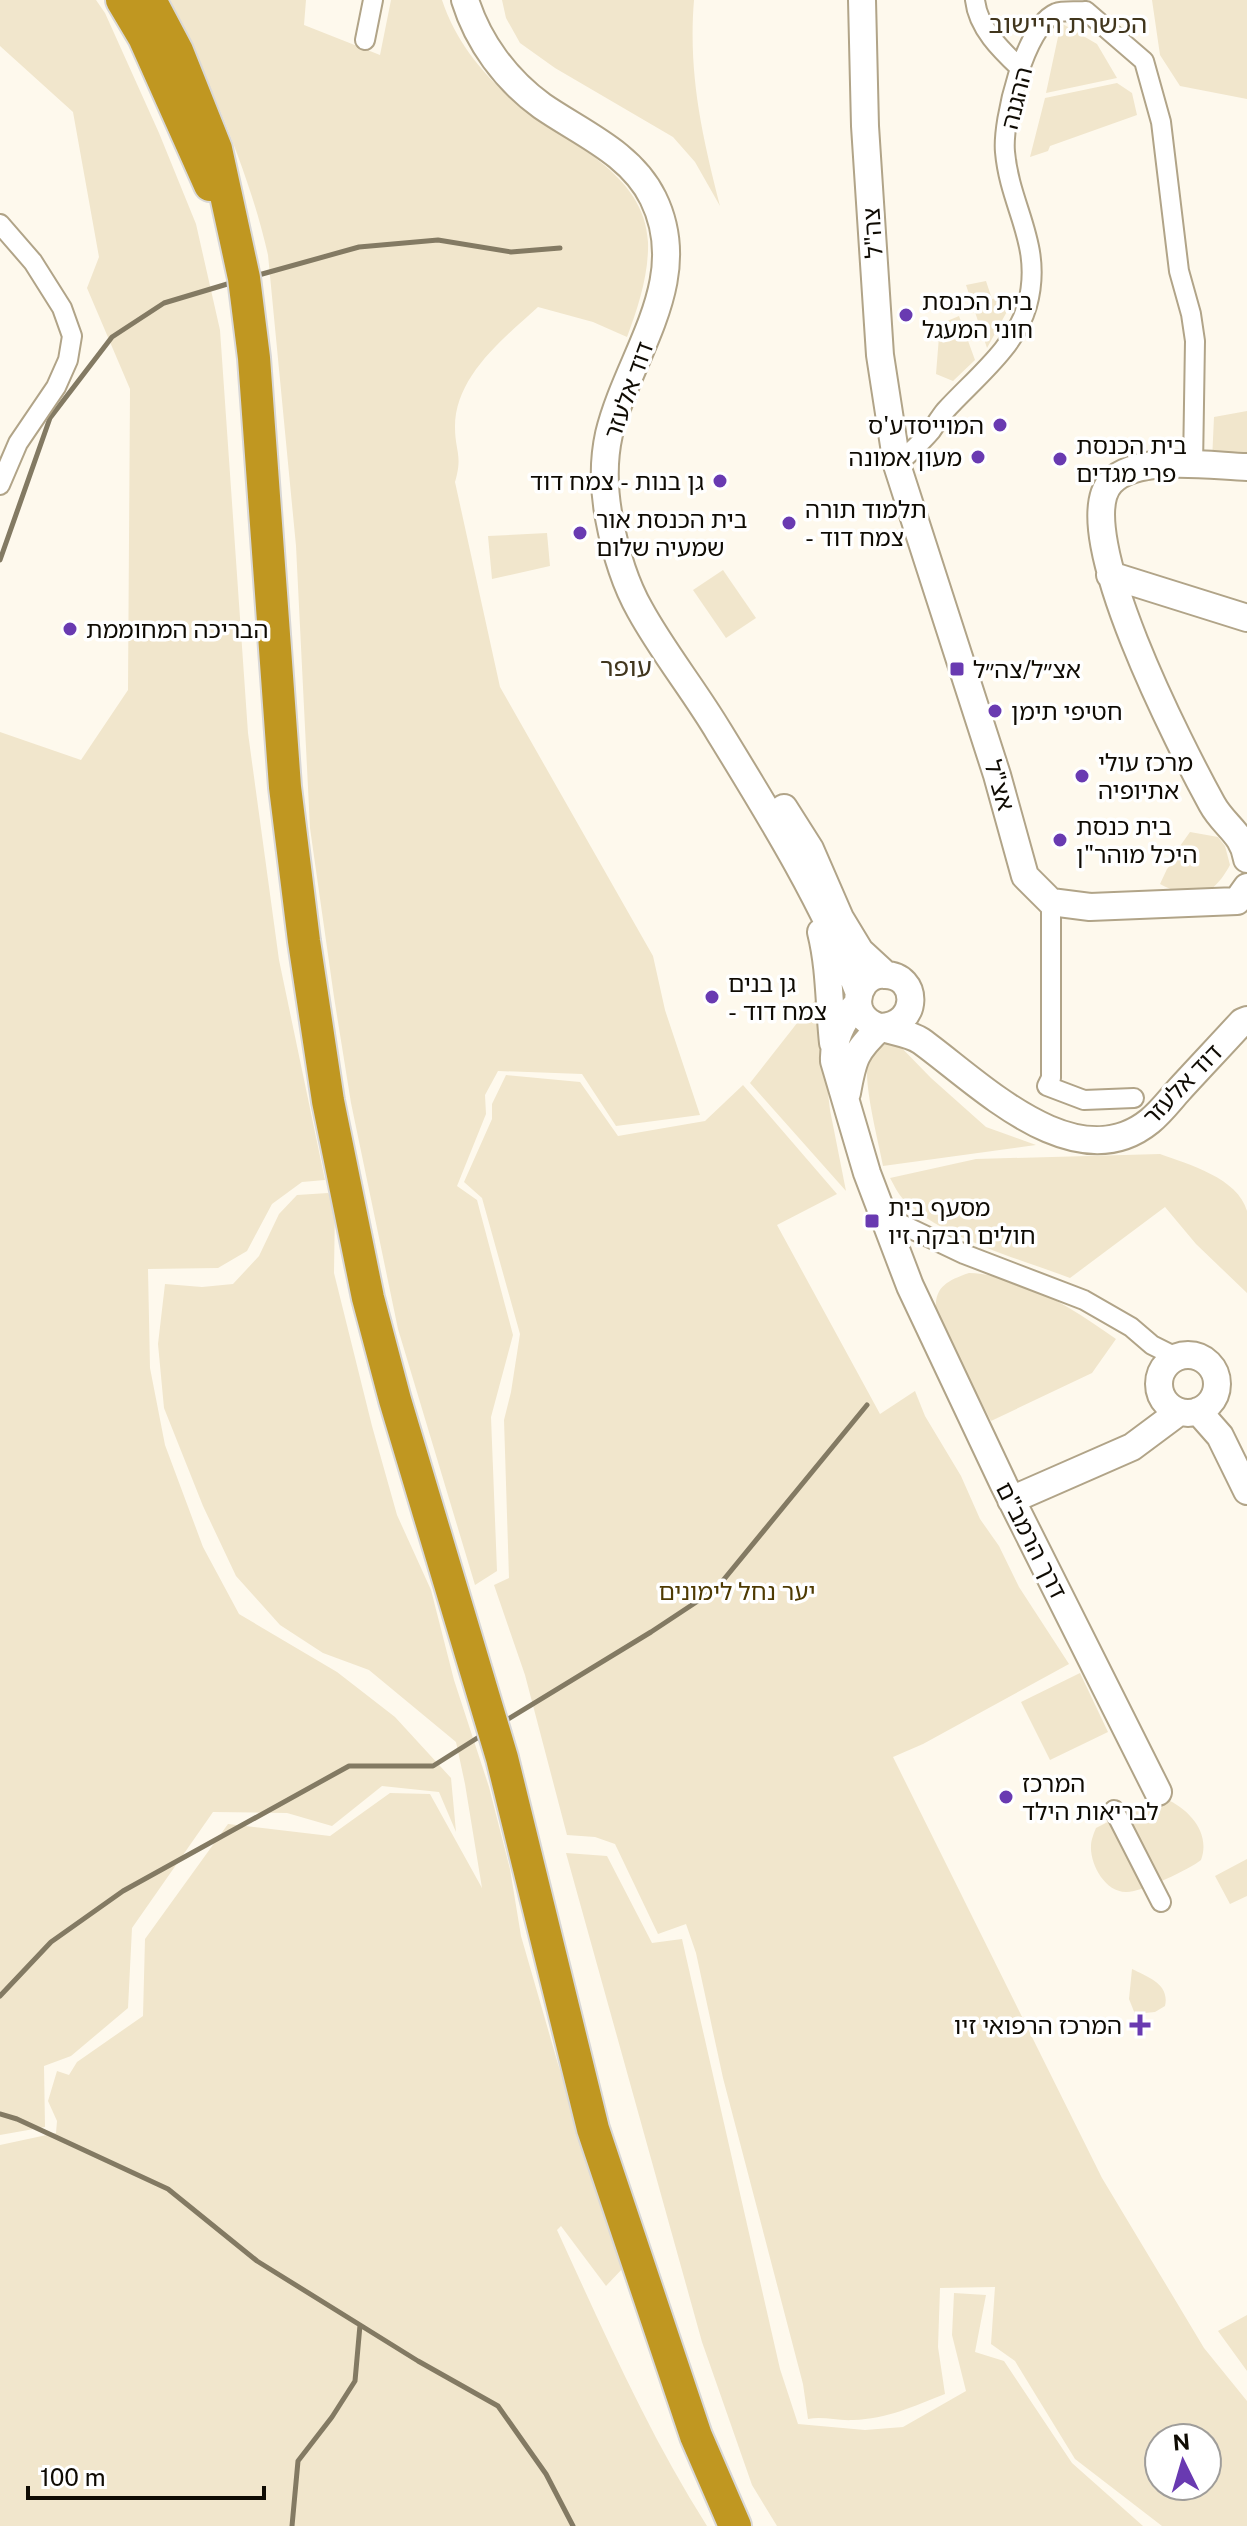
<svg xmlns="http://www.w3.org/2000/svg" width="1247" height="2526" font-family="'Public Sans','Noto Sans Hebrew',sans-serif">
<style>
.green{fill:#f1e6cc;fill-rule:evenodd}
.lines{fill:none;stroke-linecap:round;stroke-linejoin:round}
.stream{stroke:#837a63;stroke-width:5}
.street-casing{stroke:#b1a488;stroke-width:22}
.secondary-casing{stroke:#b1a488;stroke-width:30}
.highway-casing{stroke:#d9d8d7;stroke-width:36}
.street{stroke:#fff;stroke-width:18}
.secondary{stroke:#fff;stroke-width:26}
.highway{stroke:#c09721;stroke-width:32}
.poi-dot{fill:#693ab1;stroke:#fff;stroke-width:3}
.labels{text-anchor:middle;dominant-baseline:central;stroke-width:7;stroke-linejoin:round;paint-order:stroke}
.street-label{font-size:24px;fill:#0f0b03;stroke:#fff}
.poi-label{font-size:24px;fill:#0f0b03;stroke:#fff;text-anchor:start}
.park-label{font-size:24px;fill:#4e3a02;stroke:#fff}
.neighbourhood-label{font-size:26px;fill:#41361d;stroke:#fff}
</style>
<rect width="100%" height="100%" fill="#fef9ed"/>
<path class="green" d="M 0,0 L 96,0 L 105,13 L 159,133 L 196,224 L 220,330 L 248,733 L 279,960 L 325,1180 L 302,1182 L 272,1204 L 247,1251 L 218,1268 L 148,1269 L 150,1368 L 165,1445 L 203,1547 L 239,1614 L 337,1672 L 395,1717 L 451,1778 L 456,1832 L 439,1792 L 382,1786 L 332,1826 L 287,1813 L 213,1812 L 132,1928 L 128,2008 L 71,2056 L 44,2066 L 45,2127 L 0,2135 L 0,732 L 81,760 L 128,690 L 130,389 L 87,288 L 99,257 L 73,112 L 0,46 Z
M 170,0 L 306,0 L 304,25 L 380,55 L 391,0 L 442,0 C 456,43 486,79 522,107 C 567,143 645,173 648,242 C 649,274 638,308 627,337 L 593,322 L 538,307 C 504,338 455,376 455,427 C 455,451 463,455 455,482 L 500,687 L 653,956 L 665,1010 L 700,1115 L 616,1126 L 582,1074 L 498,1071 L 485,1095 L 486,1114 L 457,1186 L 477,1200 L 513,1335 L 491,1417 L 497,1571 L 475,1585 L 398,1329 L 351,1103 L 334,997 L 310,828 L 296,546 L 268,255 C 249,170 208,79 170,0 Z
M 502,0 L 694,0 C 688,74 702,135 720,206 L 695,162 L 673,137 L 555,68 L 520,43 L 506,18 Z
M 1152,0 L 1247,0 L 1247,99 L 1180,86 L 1160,55 Z
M 1061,23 L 1097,44 L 1117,78 L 1046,93 Z
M 1117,83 L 1132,93 L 1137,115 L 1050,146 L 1048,151 L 1030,157 L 1045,98 Z
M 986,281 L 992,299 L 1016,295 L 987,348 L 966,285 Z
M 959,316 L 975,360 L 953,381 L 936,374 L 940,324 Z
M 1247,411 L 1247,463 L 1212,461 L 1214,417 Z
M 547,533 L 550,566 L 492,579 L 488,536 Z
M 723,570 L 756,618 L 726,638 L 693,590 Z
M 1190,832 L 1218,837 L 1225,846 L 1230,865 C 1212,898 1194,902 1160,884 L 1167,869 L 1182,852 L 1180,846 Z
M 823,990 L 822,1042 L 830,1110 L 846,1191 L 750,1083 Z
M 895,1041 L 931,1078 L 986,1127 L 1036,1145 L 883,1166 C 879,1143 861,1077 869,1058 C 873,1048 886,1044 895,1041 Z
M 506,1075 L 580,1082 L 618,1136 L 705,1121 L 743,1085 L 837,1194 L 777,1225 L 880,1414 L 915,1391 L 925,1416 L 961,1476 L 980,1519 L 999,1546 L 1019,1587 L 1069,1664 L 923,1744 L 893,1757 L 1102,2178 L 1204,2348 L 1247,2401 L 1247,2526 L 1162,2526 L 1075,2459 L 1015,2361 L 991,2344 L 995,2287 L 940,2288 L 938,2347 L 945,2394 C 914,2406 887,2419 853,2420 C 837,2421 823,2416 808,2419 L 803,2384 L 723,2078 L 696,1953 L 686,1924 L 658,1934 L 615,1844 L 595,1837 L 567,1835 L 525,1675 L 494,1585 L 509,1578 L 504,1420 L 511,1392 L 520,1334 L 482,1198 L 464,1182 L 492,1119 L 492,1104 ZM 1207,2438 L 1207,2486 L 1159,2486 L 1159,2438 Z
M 1160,1154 C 1188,1164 1238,1178 1247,1211 C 1247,1225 1247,1275 1247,1293 L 1196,1244 L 1165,1207 L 1070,1278 C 1020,1259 942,1238 904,1200 C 898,1194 894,1185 890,1178 L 976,1159 Z
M 328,1193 L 335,1205 L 334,1273 L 372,1426 L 397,1515 L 431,1590 L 454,1680 L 489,1787 L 510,1869 L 521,1936 L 558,2064 L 605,2205 L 623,2268 L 606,2286 L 561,2226 L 557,2230 C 603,2330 648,2433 707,2526 L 0,2526 L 0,2145 L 56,2133 L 57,2121 L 48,2101 L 57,2071 L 69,2075 L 77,2062 L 143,2016 L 145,1939 L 228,1824 L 330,1836 L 390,1793 L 430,1794 L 482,1888 L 465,1784 L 456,1742 L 369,1670 L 323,1653 L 280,1625 L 236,1576 L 203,1506 L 164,1408 L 158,1344 L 165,1284 L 202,1287 L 233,1284 L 259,1256 L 279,1214 L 297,1195 Z
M 969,1273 C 1024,1275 1073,1309 1116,1339 L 1092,1373 L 991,1421 L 938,1320 C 931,1291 942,1282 969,1273 Z
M 1080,1673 L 1108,1732 L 1050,1760 L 1021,1702 Z
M 1166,1799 C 1189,1809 1211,1833 1201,1860 C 1190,1869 1140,1893 1126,1892 C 1105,1892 1090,1864 1091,1846 C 1091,1840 1094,1833 1096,1828 L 1151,1800 Z
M 566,1853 L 607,1856 L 652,1943 L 682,1939 L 780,2369 L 798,2424 L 865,2430 L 903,2427 L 966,2391 L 952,2335 L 954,2293 L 986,2295 L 975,2352 L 1004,2361 L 1072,2463 L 1143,2526 L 777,2526 L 752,2485 L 702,2342 Z
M 1247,1859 L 1247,1896 L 1230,1904 L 1215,1876 Z
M 1132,1969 C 1148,1977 1170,1984 1165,2006 L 1155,2012 L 1135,2014 L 1129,1999 Z
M 1247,2315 L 1247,2371 L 1218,2331 Z"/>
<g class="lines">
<path class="stream" d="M 255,276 L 359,247 L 438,240 L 511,252 L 560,248
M 0,560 L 50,418 L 112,337 L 164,303 L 234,282
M 505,1721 L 651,1632 L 716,1589 L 867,1405
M 0,1996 L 51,1942 L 123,1891 L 349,1766 L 433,1766 L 482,1735
M 0,2114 L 17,2119 L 168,2189 L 257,2261 L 418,2361 L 498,2406 L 546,2474 L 573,2526
M 292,2526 L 298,2461 L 332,2417 L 355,2381 L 360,2325"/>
<g class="street-casing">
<path id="street" d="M 975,0 C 978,28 1001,50 1020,68
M 365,40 L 373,0
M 0,224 L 33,262 L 62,308 L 72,336 L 68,360 L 56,387 L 18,443 L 0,485
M 897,465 C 908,454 921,443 931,431 C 936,424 940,417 945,411 C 974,379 1015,348 1027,306 C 1044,245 1010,209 1005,152 C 1002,121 1025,26 1056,13 C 1064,10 1078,12 1086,11 L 1144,61 L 1161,122 L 1179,271 L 1191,314 L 1195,341 L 1193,466
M 1051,902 L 1051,1078 L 1047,1086 L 1084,1100 L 1134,1098
M 882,1215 L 964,1254 L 1084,1300 L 1131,1327 L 1152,1345 L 1178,1358
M 1114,1810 L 1161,1902"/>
</g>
<g class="secondary-casing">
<path id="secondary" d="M 465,0 C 478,42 506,80 542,106 C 581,133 631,153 653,198 C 694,281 628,355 609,434 C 603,461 604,491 609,518 C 615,550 624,582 640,610 C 663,652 694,690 719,732 C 770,815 824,902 859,993
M 862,0 L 865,126 L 880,355 L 897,465 L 997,775 L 1025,876 L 1051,902 L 1090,907 L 1237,901 L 1247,887
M 1247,467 C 1211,466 1138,454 1111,482 C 1067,529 1184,753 1212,804 C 1224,826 1243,833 1247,859
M 1110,575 L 1247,618
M 784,808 L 810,849 L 840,918 L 860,951 L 885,974
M 821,932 C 830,968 829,1005 833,1043
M 858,1003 C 843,1019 833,1038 834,1061 L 867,1173 L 910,1286 L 1004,1485 L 1158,1792
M 881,1027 C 920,1025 919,975 885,975 C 877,974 869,978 864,984 C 859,991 857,1000 859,1008 C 866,1033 902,1028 921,1041 C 978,1082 1075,1182 1150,1121 C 1161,1112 1170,1100 1179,1090 C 1200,1067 1221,1045 1242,1022 L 1247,1020
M 847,1093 C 853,1059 855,1051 881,1027
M1159 1384a29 29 0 1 1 58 0a29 29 0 1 1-58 0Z
M 1198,1411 L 1220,1436 L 1247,1491
M 1011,1500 L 1132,1447 L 1179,1412"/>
</g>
<g class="highway-casing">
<path id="highway" d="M 122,0 L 144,37 L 210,185
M 150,0 L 177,51 L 216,149 L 244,278 L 254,358 L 285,787 L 304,941 L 328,1101 L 368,1298 L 395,1400 L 502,1758 L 593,2129 L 696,2436 L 735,2526"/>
</g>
<use href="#street" class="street"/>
<use href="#secondary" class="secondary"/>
<use href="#highway" class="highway"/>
</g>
<g class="poi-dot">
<circle cx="906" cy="315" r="8"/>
<circle cx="1000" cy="425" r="8"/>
<circle cx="978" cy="457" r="8"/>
<circle cx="1060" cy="459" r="8"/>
<circle cx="720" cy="481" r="8"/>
<circle cx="789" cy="523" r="8"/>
<circle cx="580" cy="533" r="8"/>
<circle cx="70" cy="629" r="8"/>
<rect x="949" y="661" width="16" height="16" rx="4"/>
<circle cx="995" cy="711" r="8"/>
<circle cx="1082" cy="776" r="8"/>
<circle cx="1060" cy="840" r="8"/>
<circle cx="712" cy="997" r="8"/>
<rect x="864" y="1213" width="16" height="16" rx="4"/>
<circle cx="1006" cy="1797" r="8"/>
<path d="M1136 2013h8v8h8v8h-8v8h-8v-8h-8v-8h8z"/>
</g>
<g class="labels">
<g class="street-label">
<text transform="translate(1016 98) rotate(-76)">ההגנה</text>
<text transform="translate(872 233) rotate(-94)">צה"ל</text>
<text transform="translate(628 390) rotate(-70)">דוד אלעזר</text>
<text transform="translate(1000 785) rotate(73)">אצ"ל</text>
<text transform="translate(1182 1084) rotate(-46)">דוד אלעזר</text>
<text transform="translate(1032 1540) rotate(63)">דרך הרמב"ם</text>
</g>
<g class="poi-label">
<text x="922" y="301">בית הכנסת<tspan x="922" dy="28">חוני המעגל</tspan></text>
<text x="984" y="425" text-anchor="end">המוייסדע'ס</text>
<text x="1076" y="445">בית הכנסת<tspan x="1076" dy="28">פרי מגדים</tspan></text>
<text x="962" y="457" text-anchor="end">מעון אמונה</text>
<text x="704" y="481" text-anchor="end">גן בנות - צמח דוד</text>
<text x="805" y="509">תלמוד תורה<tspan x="805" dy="28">- צמח דוד</tspan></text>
<text x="596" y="519">בית הכנסת אור<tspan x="596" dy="28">שמעיה שלום</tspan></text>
<text x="86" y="629">הבריכה המחוממת</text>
<text x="973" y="669">אצ״ל/צה״ל</text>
<text x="1011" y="711">חטיפי תימן</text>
<text x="1098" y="762">מרכז עולי<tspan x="1098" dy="28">אתיופיה</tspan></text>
<text x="1076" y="826">בית כנסת<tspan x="1076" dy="28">היכל מוהר"ן</tspan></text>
<text x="728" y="983">גן בנים<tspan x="728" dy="28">- צמח דוד</tspan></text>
<text x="888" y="1207">מסעף בית<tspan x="888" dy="28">חולים רבקה זיו</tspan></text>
<text x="1022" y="1783">המרכז<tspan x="1022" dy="28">לבריאות הילד</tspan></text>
<text x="1122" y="2025" text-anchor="end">המרכז הרפואי זיו</text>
</g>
<g class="park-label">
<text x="737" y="1591">יער נחל לימונים</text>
</g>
<g class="neighbourhood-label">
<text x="1068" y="23">הכשרת היישוב</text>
<text x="626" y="666">עופר</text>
</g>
</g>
<g transform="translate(1183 2462) rotate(355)"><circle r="38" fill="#ffffff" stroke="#9f9d9a" stroke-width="2"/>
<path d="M0-6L14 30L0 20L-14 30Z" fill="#693ab1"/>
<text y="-12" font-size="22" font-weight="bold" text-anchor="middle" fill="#0f0b03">N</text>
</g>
<path d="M28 2486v12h236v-12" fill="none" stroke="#0f0b03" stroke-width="4"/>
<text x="40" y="2486" font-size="24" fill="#0f0b03" stroke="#ffffff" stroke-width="6" paint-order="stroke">100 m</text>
</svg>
